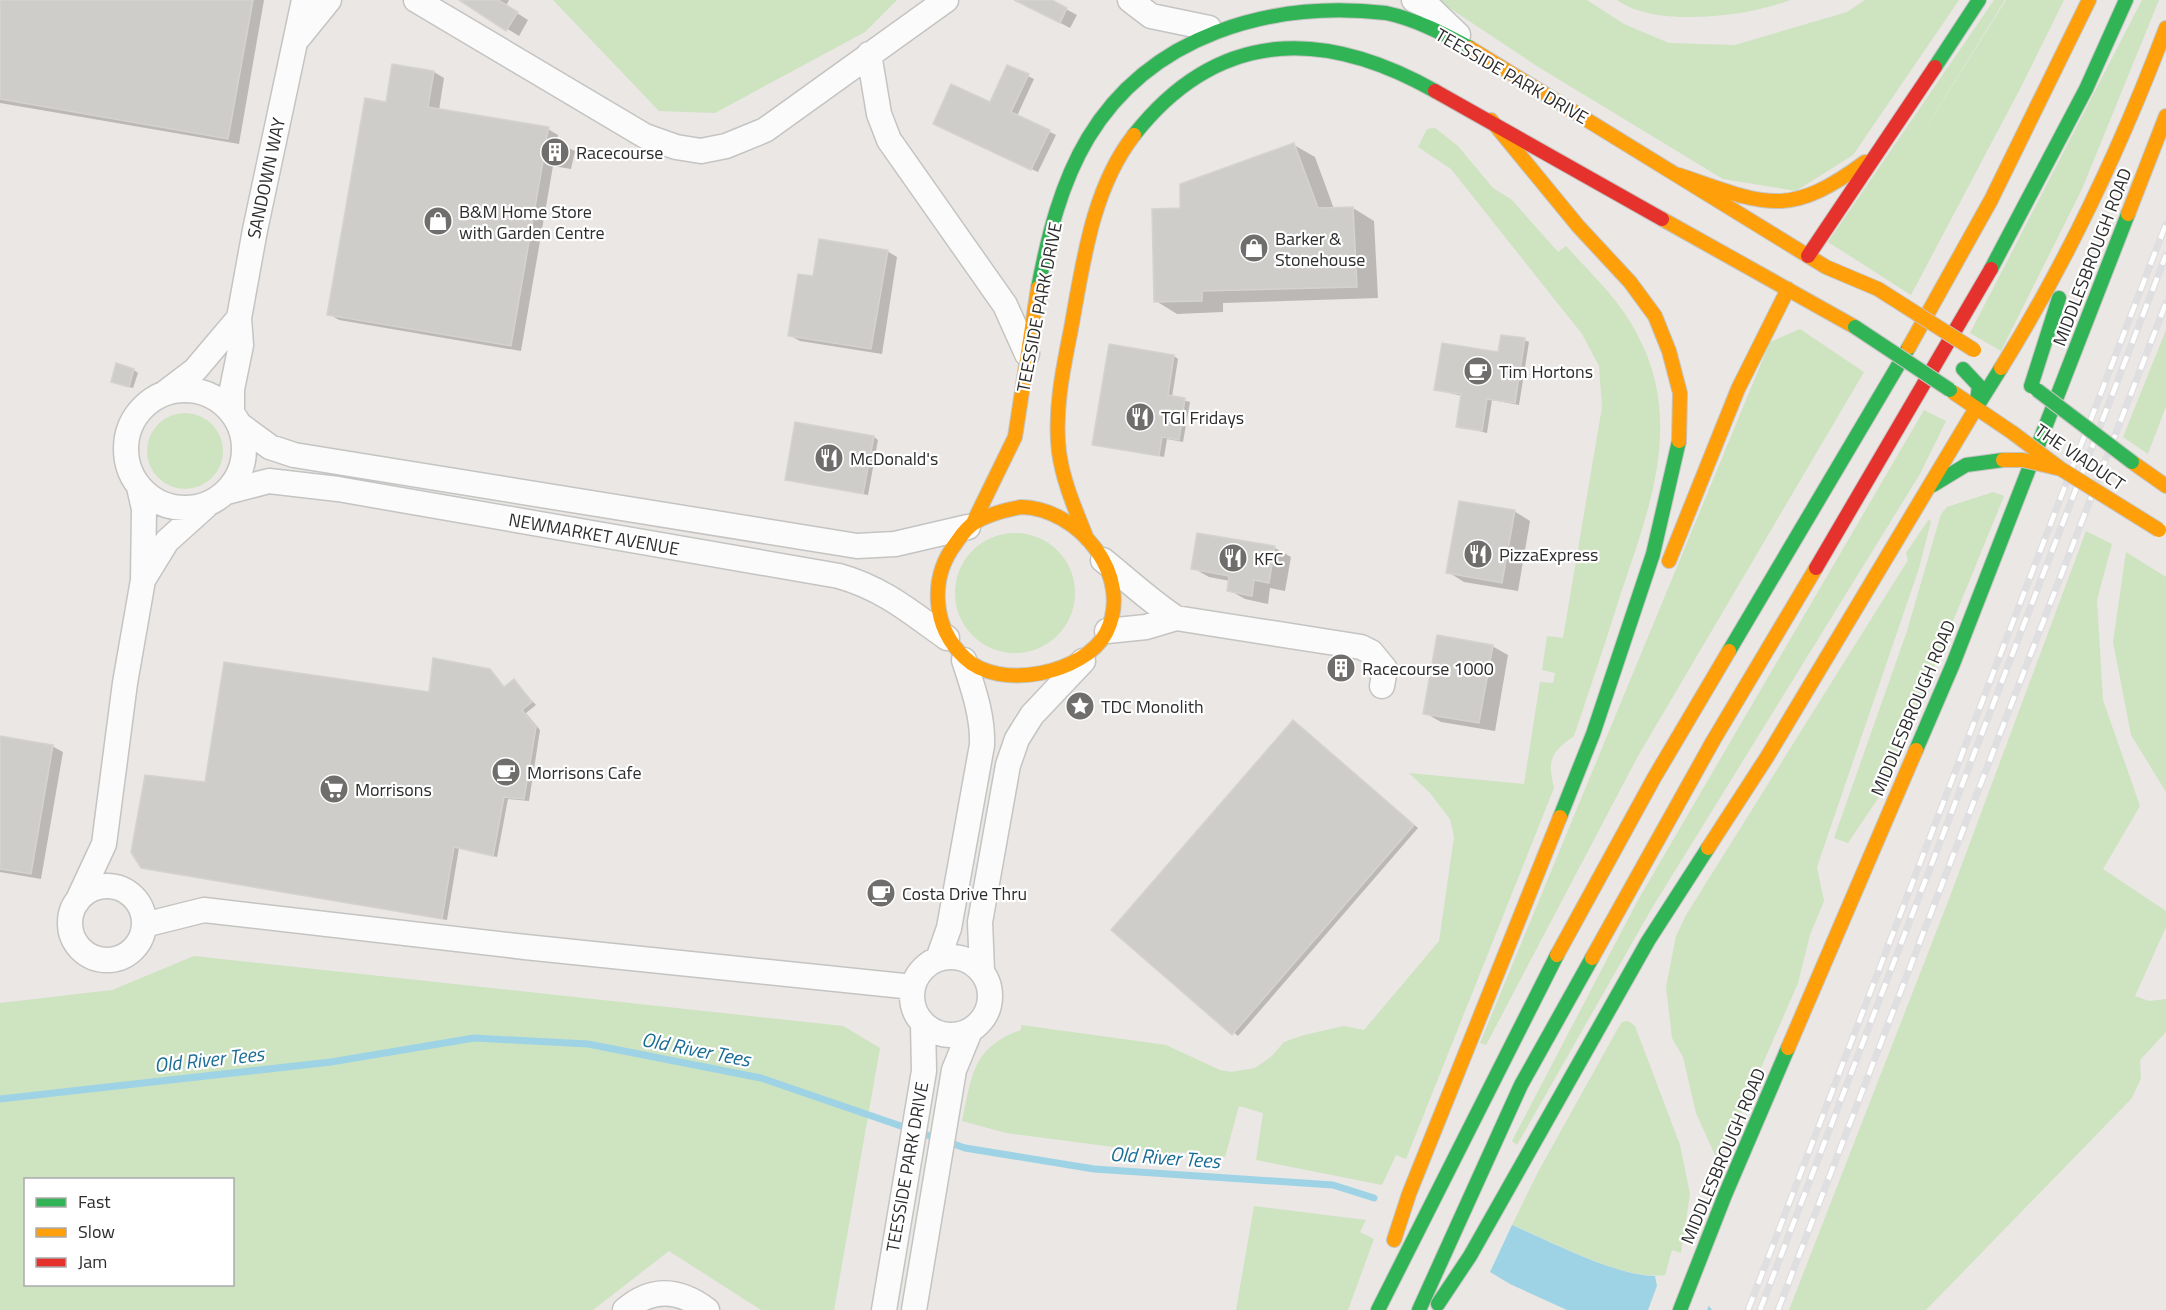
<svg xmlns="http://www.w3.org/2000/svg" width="2166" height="1310" font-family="'Titillium Web',sans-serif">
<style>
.green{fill:#cee3c0;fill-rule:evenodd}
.water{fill:#9ed3e5}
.pier{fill:#eae7e4}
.shadow{fill:#0003}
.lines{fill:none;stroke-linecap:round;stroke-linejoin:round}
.stream{stroke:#9ed3e5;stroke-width:7}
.building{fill:#cfcdca;stroke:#d5d3d0;stroke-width:1.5}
.street-casing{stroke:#c4c4c3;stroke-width:27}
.fast-casing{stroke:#c4c4c3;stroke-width:16}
.slow-casing{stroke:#c4c4c3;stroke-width:16}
.jam-casing{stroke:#c4c4c3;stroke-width:16}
.street{stroke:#fcfbfb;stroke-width:24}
.fast{stroke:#30b455;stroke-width:14}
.slow{stroke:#ff9f0a;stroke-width:14}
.jam{stroke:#e5322d;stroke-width:14}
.rail-casing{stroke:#dfdee0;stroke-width:7}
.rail{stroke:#fff;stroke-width:4.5;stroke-dasharray:14;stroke-linecap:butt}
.fast-bridge-casing{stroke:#c4c4c3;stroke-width:16;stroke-linecap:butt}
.slow-bridge-casing{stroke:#c4c4c3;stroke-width:16;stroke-linecap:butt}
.fast-bridge{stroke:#30b455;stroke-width:14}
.slow-bridge{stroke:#ff9f0a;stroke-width:14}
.labels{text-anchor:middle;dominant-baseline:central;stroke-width:4.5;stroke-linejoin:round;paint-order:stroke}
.street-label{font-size:18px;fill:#2d2d2d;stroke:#fff}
.poi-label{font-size:18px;fill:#2d2d2d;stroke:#fff;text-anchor:start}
.water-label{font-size:20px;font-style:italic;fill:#1a6c95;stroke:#fff}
</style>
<rect width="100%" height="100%" fill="#eae7e4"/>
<path class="green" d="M 553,0 L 897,0 L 865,32 L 715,113 L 659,111 Z
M 1431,0 L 1587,0 L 1624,24 L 1669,43 L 1735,45 L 1847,12 L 1865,0 L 1959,0 L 1853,155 L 1796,191 L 1723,179 L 1540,68 L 1448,7 Z
M 1617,0 L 1790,0 C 1748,17 1655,28 1617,0 Z
M 1994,0 L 2005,0 L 1901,168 L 2006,0 L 2064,0 L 2021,87 L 1911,295 L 1828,242 Z
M 2142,0 L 2159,0 L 2082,189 L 2001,351 L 1970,333 Z
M 1435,128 L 1458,146 L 1493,188 L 1511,199 L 1558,252 L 1566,246 C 1591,274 1620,300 1637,334 C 1684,421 1650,507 1621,593 C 1606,641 1590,688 1574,736 C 1551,752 1547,760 1554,788 L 1406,1159 L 1396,1155 L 1382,1185 L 1256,1160 L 1263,1113 L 1239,1106 L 1225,1157 L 1177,1152 L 1167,1154 L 1006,1133 L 962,1121 C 972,1076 972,1047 1021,1030 L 1021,1025 L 1166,1045 L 1220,1070 L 1231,1072 L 1255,1068 L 1272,1056 L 1284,1042 L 1304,1035 L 1344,1026 L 1364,1030 L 1439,941 L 1454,837 L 1450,819 L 1430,793 L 1409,773 L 1524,784 L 1540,682 L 1553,683 L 1555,673 L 1542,670 L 1547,636 L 1563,638 L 1602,407 L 1599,366 L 1582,334 L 1451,169 L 1418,147 L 1427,129 Z
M 1800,329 L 1864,372 L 1638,756 L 1486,1045 L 1480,1043 L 1770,342 Z
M 2166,330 L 2166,406 L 2148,454 L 2123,437 Z
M 1924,410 L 1946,421 L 1920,474 L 1652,908 L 1517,1145 L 1512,1141 L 1638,900 Z
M147 451a38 38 0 1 1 76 0a38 38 0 1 1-76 0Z
M 1993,492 L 2004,496 L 1885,788 L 1848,843 L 1834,838 L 1907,631 L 1941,514 L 1947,507 Z
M 1929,519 L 1931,522 L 1919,568 L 1817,867 L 1824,901 L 1810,935 L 1798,983 L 1719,1164 L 1696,1113 L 1683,1057 L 1672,1038 L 1666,987 L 1676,936 L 1686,915 L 1908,560 L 1906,553 Z
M 2086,531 L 2112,544 L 2097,600 L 2103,700 L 2140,806 L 2103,869 L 2166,911 L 2166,927 L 2135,996 L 2149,1001 L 2166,999 L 2166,1032 L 2140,1060 L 2141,1078 L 2132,1098 L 1926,1310 L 1789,1310 L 1949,899 Z
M955 593a60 60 0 1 1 120 0a60 60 0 1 1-120 0Z
M 2126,552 L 2166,577 L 2166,792 L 2131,735 L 2113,642 Z
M 194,956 L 843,1026 L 880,1048 L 834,1310 L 761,1310 L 669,1251 L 593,1310 L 0,1310 L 0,1003 L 112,990 ZM 26,1180 L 232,1180 L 232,1284 L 26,1284 Z
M 1628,1021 L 1635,1026 L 1680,1145 L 1690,1194 L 1681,1253 L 1672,1250 L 1665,1275 C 1622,1281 1554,1242 1512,1225 L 1538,1172 L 1617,1030 L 1622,1022 Z
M 1254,1206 L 1366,1220 L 1360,1232 L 1374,1239 L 1348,1310 L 1236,1310 Z"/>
<path class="water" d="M 1512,1225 C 1552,1242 1613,1275 1655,1276 L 1657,1286 L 1709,1306 L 1712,1310 L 1567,1310 L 1510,1284 L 1490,1272 Z"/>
<path class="pier" d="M 1658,1283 L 1710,1303 L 1707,1310 L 1648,1310 Z"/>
<path class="shadow" d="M 0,0 L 264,0 L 239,144 L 0,103 Z
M 461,0 L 509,0 L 506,6 L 528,20 L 519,36 Z
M 1031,0 L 1049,0 L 1077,15 L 1070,28 L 1038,11 Z
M 394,66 L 434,72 L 444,78 L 439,110 L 548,129 L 558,135 L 557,143 L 575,151 L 571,169 L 553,166 L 521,351 L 339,320 L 329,314 L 387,103 Z
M 1028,76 L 1034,79 L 1017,116 L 1056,135 L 1038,172 L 941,127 L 991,104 Z
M 1294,145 L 1315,157 L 1334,209 L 1353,208 L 1374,221 L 1378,298 L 1223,303 L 1223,312 L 1177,314 L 1156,301 L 1182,209 Z
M 887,251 L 897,257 L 882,354 L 800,341 L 789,335 L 814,278 Z
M 1524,340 L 1529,342 L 1519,405 L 1492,400 L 1487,433 L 1457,426 L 1462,396 L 1436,390 Z
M 1174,356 L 1178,359 L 1172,397 L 1190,402 L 1183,442 L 1167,439 L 1164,457 L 1094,444 Z
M 134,370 L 138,373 L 133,388 L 117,383 Z
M 874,437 L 878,440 L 868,495 L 787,480 Z
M 1514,511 L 1530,521 L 1518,591 L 1464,582 L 1448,572 Z
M 1199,535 L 1275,548 L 1291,557 L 1285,591 L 1270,588 L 1268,604 L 1245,599 L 1229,590 L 1230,581 L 1209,577 L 1193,568 Z
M 1492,646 L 1508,655 L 1495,731 L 1441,722 L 1425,713 Z
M 514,681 L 536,705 L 526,713 L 540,730 L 529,801 L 508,799 L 497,857 L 459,848 L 447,920 L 142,866 L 206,783 L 430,694 L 508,694 Z
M 1298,724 L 1418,828 L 1238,1036 L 1113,930 Z
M 0,737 L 52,746 L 63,752 L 41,879 L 0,872 Z"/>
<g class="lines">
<path class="stream" d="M 0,1099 L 331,1062 L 474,1038 L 588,1044 L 761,1078 L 965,1148 L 1094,1169 L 1333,1185 L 1374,1198"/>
</g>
<path class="building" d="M 0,0 L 253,0 L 228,139 L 0,99 Z
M 459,0 L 498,0 L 518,12 L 506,31 Z
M 1014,0 L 1052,0 L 1067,8 L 1060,23 Z
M 392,64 L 434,71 L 428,107 L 549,127 L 546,140 L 565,143 L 561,164 L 543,161 L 511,346 L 327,315 L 365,98 L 386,102 Z
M 1007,65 L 1029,74 L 1011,112 L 1050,130 L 1031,170 L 933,124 L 951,84 L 990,102 Z
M 1294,143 L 1318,208 L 1353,207 L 1357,287 L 1202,291 L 1202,301 L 1154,302 L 1152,209 L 1180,208 L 1180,184 Z
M 819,239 L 888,250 L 871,349 L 788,336 L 798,274 L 813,276 Z
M 1501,335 L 1525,338 L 1515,403 L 1487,399 L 1482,431 L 1456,427 L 1461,394 L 1434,390 L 1442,343 L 1498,352 Z
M 1109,344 L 1174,355 L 1168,395 L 1185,398 L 1179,440 L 1162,437 L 1159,456 L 1092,445 Z
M 116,363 L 134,369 L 129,387 L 111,382 Z
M 795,422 L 874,436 L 863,494 L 785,480 Z
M 1459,501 L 1515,510 L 1502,583 L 1446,573 Z
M 1197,533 L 1275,546 L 1269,583 L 1254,580 L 1252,596 L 1227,591 L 1229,576 L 1191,569 Z
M 1437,635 L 1493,645 L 1479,723 L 1423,714 Z
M 433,658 L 490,669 L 504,687 L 514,679 L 532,702 L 522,710 L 536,727 L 524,799 L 504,797 L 493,856 L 454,847 L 442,919 L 141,868 L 131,852 L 145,775 L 205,782 L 224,662 L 429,692 Z
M 1293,720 L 1414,825 L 1232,1035 L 1111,930 Z
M 0,736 L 53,745 L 31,874 L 0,869 Z"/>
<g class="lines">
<g class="street-casing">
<path id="street" d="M 416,0 L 645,136 L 676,147 L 701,151 L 726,146 L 765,130 L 946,0
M 1130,0 L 1151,16 L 1209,28
M 1414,0 L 1429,7 L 1458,35
M 299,37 L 329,0
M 869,54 L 879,114 L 889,140 L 1005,305 L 1027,354
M126 449a59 59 0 1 1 118 0a59 59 0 1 1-118 0Z
M 166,392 L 195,370 L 239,318
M 232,412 L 232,389 L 241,345 L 239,318 L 255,230 L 304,0
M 240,425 L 270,447 L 294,455 L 857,546 L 895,544 L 968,527
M 227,492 L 269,481 L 338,489 L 839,576 C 884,589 909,611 947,638
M 1103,560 C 1128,580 1150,601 1176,618 L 1361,647 L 1371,652 L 1385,669 L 1382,686
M 143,580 L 167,541 L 207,505
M 1107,631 L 1146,627 L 1176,618
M70 923a37 37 0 1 1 74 0a37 37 0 1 1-74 0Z
M 77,902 L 104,844 L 125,683 L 143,580 L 144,509 L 139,487
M 144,925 L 204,910 L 525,947 L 913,987
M912 996a39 39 0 1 1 78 0a39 39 0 1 1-78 0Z
M 938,959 L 949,928 L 982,745 C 983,715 973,688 964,660
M 982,971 L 980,922 L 1008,765 L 1017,739 L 1032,715 L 1083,661
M 625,1310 C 652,1287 679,1289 707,1310
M 884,1310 L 924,1071 L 923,1023
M 914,1310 L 954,1070 L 970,1031"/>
</g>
<g class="fast-casing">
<path id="fast" d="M 1935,67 L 1979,0
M 1134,135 C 1218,28 1323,28 1435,91
M 1991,269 L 2086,89 L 2126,0
M 1038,288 C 1048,236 1061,183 1088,138 C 1150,35 1270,0 1386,13 C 1415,19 1444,34 1470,48
M 1963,369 L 1979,386 L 1976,408
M 2031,386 L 2059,298
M 1976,408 L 2001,368
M 1933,485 L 1966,465 L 2003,460
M 1729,651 L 1909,347
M 1916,750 L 1953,664 L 2128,214
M 1560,817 L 1593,734 L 1653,554 L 1679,441
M 1438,1304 L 1470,1256 L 1648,941 L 1708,848
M 1378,1310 L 1557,955
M 1419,1310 L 1521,1085 L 1592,958
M 1680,1310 L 1725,1195 L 1788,1048"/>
</g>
<g class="slow-casing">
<path id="slow" d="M 1470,48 L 1826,267 L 1878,289
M 1491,120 L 1578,226 L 1630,282 L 1655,316 L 1669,351 L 1680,393 L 1679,441
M 1679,175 C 1764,204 1787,220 1865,162
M 2128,214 L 2166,116
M 1662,219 L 1855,327
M 1909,347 L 1991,200 L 2089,0
M 2001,368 C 2068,260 2121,147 2166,28
M 1954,393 L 2013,433
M 2132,462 L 2166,486
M 1021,507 C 1078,508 1135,576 1106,633 C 1084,674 999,691 965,658 C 932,627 929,578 956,543 C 961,536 966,528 974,523 C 988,514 1005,510 1021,507 Z
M 973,523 L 1015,437 L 1038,288
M 1087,539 C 1076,511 1063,482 1059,452 C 1054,411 1063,369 1071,329 C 1083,263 1092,189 1134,135
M 1669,561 L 1738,389 L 1788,289
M 1708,848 L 1767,757 L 1976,408
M 1557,955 L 1654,778 L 1729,651
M 1592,958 L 1713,741 L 1816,568
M 1788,1048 L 1916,750
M 1394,1240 L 1409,1194 L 1560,817"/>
</g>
<g class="jam-casing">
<path id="jam" d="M 1435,91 L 1662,219
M 1808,256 L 1935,67
M 1816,568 L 1991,269"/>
</g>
<use href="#street" class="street"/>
<use href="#fast" class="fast"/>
<use href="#slow" class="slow"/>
<use href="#jam" class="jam"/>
<g class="rail-casing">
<path id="rail" d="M 1748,1310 L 2166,224
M 1760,1310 L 2166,255
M 1778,1310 L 2166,303"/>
</g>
<use href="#rail" class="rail"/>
<g class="fast-bridge-casing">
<path id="fast-bridge" d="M 1855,327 L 1950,390
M 2037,390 L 2132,462"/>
</g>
<g class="slow-bridge-casing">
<path id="slow-bridge" d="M 1878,289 L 1974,350
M 2013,433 L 2061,469 L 2159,530
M 2003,460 L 2023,460 L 2061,469"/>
</g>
<use href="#fast-bridge" class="fast-bridge"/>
<use href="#slow-bridge" class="slow-bridge"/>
</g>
<defs>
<g id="building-disc" transform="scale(1.5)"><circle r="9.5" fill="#6f6e6d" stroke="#fff"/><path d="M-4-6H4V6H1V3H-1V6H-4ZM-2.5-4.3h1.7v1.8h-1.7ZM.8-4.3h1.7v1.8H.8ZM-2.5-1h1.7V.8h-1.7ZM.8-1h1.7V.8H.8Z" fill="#fff"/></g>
<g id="shop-disc" transform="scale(1.5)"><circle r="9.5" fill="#6f6e6d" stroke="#fff"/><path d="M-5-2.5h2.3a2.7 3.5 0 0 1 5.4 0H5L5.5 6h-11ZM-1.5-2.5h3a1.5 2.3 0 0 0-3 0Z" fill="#fff"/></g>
<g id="cafe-disc" transform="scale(1.5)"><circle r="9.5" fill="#6f6e6d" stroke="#fff"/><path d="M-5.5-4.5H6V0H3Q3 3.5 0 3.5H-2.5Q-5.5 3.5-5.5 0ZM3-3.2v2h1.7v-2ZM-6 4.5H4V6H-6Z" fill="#fff"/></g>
<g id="restaurant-disc" transform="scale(1.5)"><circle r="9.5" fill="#6f6e6d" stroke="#fff"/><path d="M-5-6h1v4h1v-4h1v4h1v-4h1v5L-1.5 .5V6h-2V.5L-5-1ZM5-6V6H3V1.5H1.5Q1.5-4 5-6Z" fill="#fff"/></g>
<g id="sight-disc" transform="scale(1.5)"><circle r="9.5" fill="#6f6e6d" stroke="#fff"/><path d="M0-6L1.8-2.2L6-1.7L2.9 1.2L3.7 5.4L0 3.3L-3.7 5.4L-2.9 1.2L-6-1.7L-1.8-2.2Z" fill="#fff"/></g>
<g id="supermarket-disc" transform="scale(1.5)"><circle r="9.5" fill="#6f6e6d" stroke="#fff"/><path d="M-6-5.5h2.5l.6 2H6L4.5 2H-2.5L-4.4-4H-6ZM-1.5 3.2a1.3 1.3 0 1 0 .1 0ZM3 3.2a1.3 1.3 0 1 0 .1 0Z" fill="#fff"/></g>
</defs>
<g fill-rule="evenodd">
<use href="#building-disc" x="555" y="152"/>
<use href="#shop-disc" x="438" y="221"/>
<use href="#shop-disc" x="1254" y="248"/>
<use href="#cafe-disc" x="1478" y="371"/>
<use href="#restaurant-disc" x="1140" y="417"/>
<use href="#restaurant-disc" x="829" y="458"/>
<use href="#restaurant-disc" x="1478" y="554"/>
<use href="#restaurant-disc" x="1233" y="558"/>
<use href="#building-disc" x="1341" y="668"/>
<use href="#sight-disc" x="1080" y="706"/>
<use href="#cafe-disc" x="506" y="772"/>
<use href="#supermarket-disc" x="334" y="789"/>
<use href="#cafe-disc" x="881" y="893"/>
</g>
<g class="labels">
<g class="street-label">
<text transform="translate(1512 76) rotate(30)">TEESSIDE PARK DRIVE</text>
<text transform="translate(266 178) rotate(-78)">SANDOWN WAY</text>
<text transform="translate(2092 257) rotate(-69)">MIDDLESBROUGH ROAD</text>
<text transform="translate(1039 307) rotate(-79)">TEESSIDE PARK DRIVE</text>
<text transform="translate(2080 457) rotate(34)">THE VIADUCT</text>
<text transform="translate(594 534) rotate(10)">NEWMARKET AVENUE</text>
<text transform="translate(1913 708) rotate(-67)">MIDDLESBROUGH ROAD</text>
<text transform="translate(1723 1156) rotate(-67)">MIDDLESBROUGH ROAD</text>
<text transform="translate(907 1167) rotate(-80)">TEESSIDE PARK DRIVE</text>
</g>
<g class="poi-label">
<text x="576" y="152">Racecourse</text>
<text x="459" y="211">B&amp;M Home Store<tspan x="459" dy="21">with Garden Centre</tspan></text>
<text x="1275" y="238">Barker &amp;<tspan x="1275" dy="21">Stonehouse</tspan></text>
<text x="1499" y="371">Tim Hortons</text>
<text x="1161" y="417">TGI Fridays</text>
<text x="850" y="458">McDonald's</text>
<text x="1499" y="554">PizzaExpress</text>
<text x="1254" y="558">KFC</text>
<text x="1362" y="668">Racecourse 1000</text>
<text x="1101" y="706">TDC Monolith</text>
<text x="527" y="772">Morrisons Cafe</text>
<text x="355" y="789">Morrisons</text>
<text x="902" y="893">Costa Drive Thru</text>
</g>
<g class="water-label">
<text transform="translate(696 1049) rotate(11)">Old River Tees</text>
<text transform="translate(209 1059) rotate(-6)">Old River Tees</text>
<text transform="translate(1165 1157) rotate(4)">Old River Tees</text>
</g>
</g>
<rect x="24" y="1178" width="210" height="108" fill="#ffffff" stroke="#ababab" stroke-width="1.5"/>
<rect x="36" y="1198" width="30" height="9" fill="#30b455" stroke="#ababab" stroke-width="1.5"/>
<text x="78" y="1208" font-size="18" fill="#2d2d2d">Fast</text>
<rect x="36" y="1228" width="30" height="9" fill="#ff9f0a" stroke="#ababab" stroke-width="1.5"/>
<text x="78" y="1238" font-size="18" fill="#2d2d2d">Slow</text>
<rect x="36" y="1258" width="30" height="9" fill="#e5322d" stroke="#ababab" stroke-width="1.5"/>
<text x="78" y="1268" font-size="18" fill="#2d2d2d">Jam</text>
</svg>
